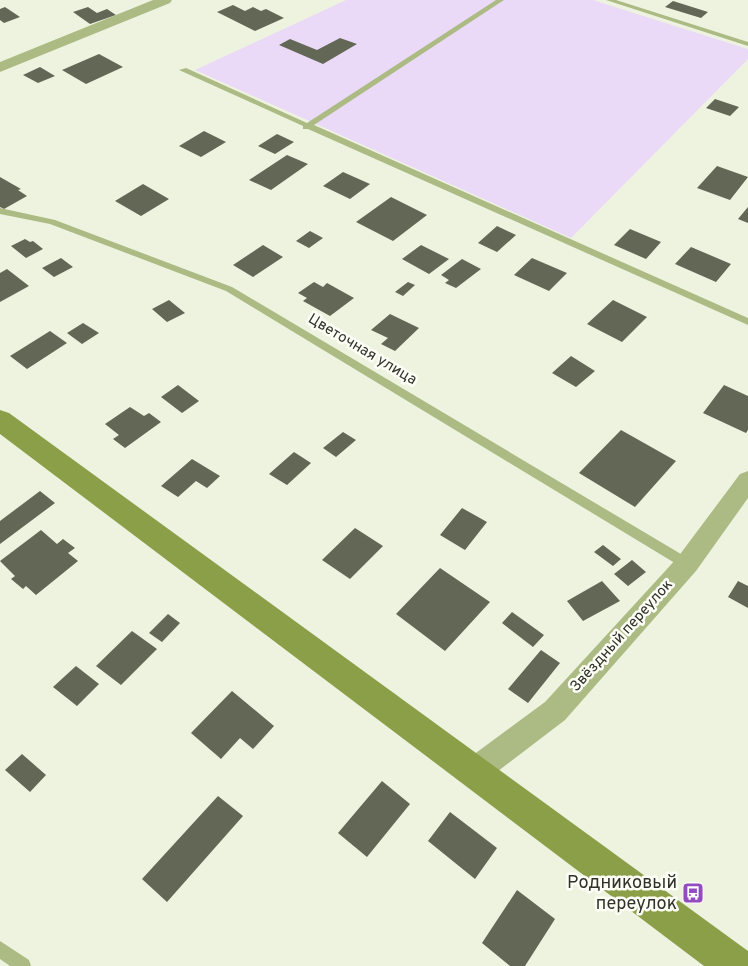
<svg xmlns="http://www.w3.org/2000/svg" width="748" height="966" font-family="Overpass,sans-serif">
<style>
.green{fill:#eadaf7}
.building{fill:#626756}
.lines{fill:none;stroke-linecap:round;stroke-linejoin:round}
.lane{fill:#acbb84;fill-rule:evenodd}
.street{fill:#acbb84;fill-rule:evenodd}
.secondary{fill:#8b9f49;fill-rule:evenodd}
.labels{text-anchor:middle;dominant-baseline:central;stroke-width:5;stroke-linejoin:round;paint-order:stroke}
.street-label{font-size:15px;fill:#2f312a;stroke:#fdfff7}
.near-poi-label{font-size:18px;fill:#2f312a;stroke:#fdfff7;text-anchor:end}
</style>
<rect width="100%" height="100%" fill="#eef3e0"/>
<path class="green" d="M 346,0 L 593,0 L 748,49 L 748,59 L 571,238 L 195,70 Z"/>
<path class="building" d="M 673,1 L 708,12 L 701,18 L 665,7 Z
M 233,5 L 245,11 L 253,7 L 261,11 L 266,9 L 284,18 L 255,31 L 217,12 Z
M 5,7 L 20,17 L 4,23 L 0,20 L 0,9 Z
M 88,7 L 97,13 L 107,9 L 116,15 L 90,24 L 73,12 Z
M 340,38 L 357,44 L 323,64 L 279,45 L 290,39 L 317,50 Z
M 99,54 L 123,67 L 86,84 L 62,70 Z
M 40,67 L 55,76 L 38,83 L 23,75 Z
M 715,99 L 739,107 L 730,116 L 706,108 Z
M 204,131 L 226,142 L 201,157 L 179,146 Z
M 277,134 L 294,142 L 275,154 L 258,146 Z
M 287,155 L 308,164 L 271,190 L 249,180 Z
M 717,166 L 748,177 L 730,200 L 697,188 Z
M 343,172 L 370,184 L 350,199 L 323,186 Z
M 0,177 L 21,189 L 18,190 L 27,196 L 4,209 L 0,207 Z
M 143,184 L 169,199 L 141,216 L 115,201 Z
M 391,197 L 427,215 L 393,241 L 356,222 Z
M 748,207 L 748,223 L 738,219 Z
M 497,226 L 516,235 L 497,252 L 478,243 Z
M 630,229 L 661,242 L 646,259 L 614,245 Z
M 310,231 L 323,238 L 309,248 L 296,241 Z
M 25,239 L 30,242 L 33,241 L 43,249 L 26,258 L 11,246 Z
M 263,245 L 283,257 L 253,277 L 233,265 Z
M 421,245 L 449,259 L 429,274 L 402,259 Z
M 691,247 L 731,264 L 716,282 L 675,264 Z
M 61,258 L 73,267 L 54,277 L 42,268 Z
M 532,258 L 567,273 L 549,291 L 514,275 Z
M 462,259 L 481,269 L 456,288 L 445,283 L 449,280 L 441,275 Z
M 7,269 L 29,286 L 0,302 L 0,273 Z
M 314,282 L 323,287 L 327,283 L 354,298 L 330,316 L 303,301 L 307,298 L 298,293 Z
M 408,282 L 415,285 L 403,296 L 395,292 Z
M 169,300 L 185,313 L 167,322 L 152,309 Z
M 613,300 L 647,317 L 622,342 L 587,324 Z
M 390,314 L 419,328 L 395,351 L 381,344 L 388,338 L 371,330 Z
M 83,323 L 99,333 L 82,344 L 67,333 Z
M 50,331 L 67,343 L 27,369 L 10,356 Z
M 571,356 L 595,371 L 576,387 L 552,373 Z
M 178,385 L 199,401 L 182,413 L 161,397 Z
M 724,385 L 748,396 L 748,430 L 746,433 L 703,413 Z
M 130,407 L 144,416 L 149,413 L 161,422 L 125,448 L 113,439 L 119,435 L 105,424 Z
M 621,430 L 676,461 L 635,507 L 579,473 Z
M 343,432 L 356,440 L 336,457 L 323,448 Z
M 294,452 L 311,463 L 287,485 L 269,474 Z
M 192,459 L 220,476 L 207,488 L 196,481 L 178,497 L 161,486 Z
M 40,491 L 55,503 L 0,544 L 0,521 Z
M 462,508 L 487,522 L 465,550 L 440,535 Z
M 355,528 L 383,546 L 350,579 L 322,560 Z
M 41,530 L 57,544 L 63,539 L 75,548 L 68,553 L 78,561 L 36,595 L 26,586 L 23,589 L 11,579 L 15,576 L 0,561 Z
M 603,545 L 621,559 L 613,566 L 594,552 Z
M 632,560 L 646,572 L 628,586 L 614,574 Z
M 440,568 L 490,602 L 445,651 L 396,614 Z
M 602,581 L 620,601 L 583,621 L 567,601 Z
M 738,581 L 748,586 L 748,608 L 728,597 Z
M 512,612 L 544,635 L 533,647 L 502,623 Z
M 168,614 L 180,623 L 162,642 L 149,633 Z
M 132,631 L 157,649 L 121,685 L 96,666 Z
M 541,650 L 560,663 L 528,703 L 508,689 Z
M 76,666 L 99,684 L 77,706 L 53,687 Z
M 232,691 L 274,726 L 253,749 L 240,738 L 221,759 L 191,733 Z
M 22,754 L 46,775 L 30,792 L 5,770 Z
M 382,781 L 410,804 L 367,857 L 338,833 Z
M 218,796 L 243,816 L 167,902 L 142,879 Z
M 450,812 L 497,848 L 475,879 L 428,841 Z
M 517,890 L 555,919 L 525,966 L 510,966 L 482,943 Z"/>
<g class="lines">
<path class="lane" d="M 496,0 L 504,0 L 314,125 L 748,318 L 748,325 L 308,129 L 303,129 L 303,126 L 179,70 L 186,68 L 307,123 Z
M 606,0 L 616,0 L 748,42 L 748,46 Z
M 0,208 L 55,220 L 232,287 L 691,560 L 693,564 L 691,568 L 687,569 L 683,568 L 226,291 L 50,224 L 0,214 Z
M 0,941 L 29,960 L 31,966 L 10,966 L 0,959 Z"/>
<path class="street" d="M 153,0 L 172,0 L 170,3 L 0,72 L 0,62 Z
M 748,471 L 748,498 L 696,571 L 565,720 L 485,781 L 475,785 L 465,781 L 460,771 L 465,761 L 545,702 L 678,557 L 740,474 Z"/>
<path class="secondary" d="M 0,410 L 9,413 L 748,951 L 748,966 L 704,966 L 0,434 Z"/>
</g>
<defs>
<g id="bus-square" transform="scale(1.125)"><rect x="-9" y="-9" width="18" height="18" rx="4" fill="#924cbf" stroke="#fdfff7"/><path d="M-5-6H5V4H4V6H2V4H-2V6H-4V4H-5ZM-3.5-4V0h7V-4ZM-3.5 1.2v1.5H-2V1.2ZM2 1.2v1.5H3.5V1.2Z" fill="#fff"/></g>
</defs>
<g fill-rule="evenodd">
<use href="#bus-square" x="693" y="893"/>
</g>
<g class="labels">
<g class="street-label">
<text transform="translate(362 350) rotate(31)">Цветочная улица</text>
<text transform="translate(622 636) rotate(-48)">Звёздный переулок</text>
</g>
<g class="near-poi-label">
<text x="677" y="883">Родниковый<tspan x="677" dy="21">переулок</tspan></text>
</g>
</g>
</svg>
